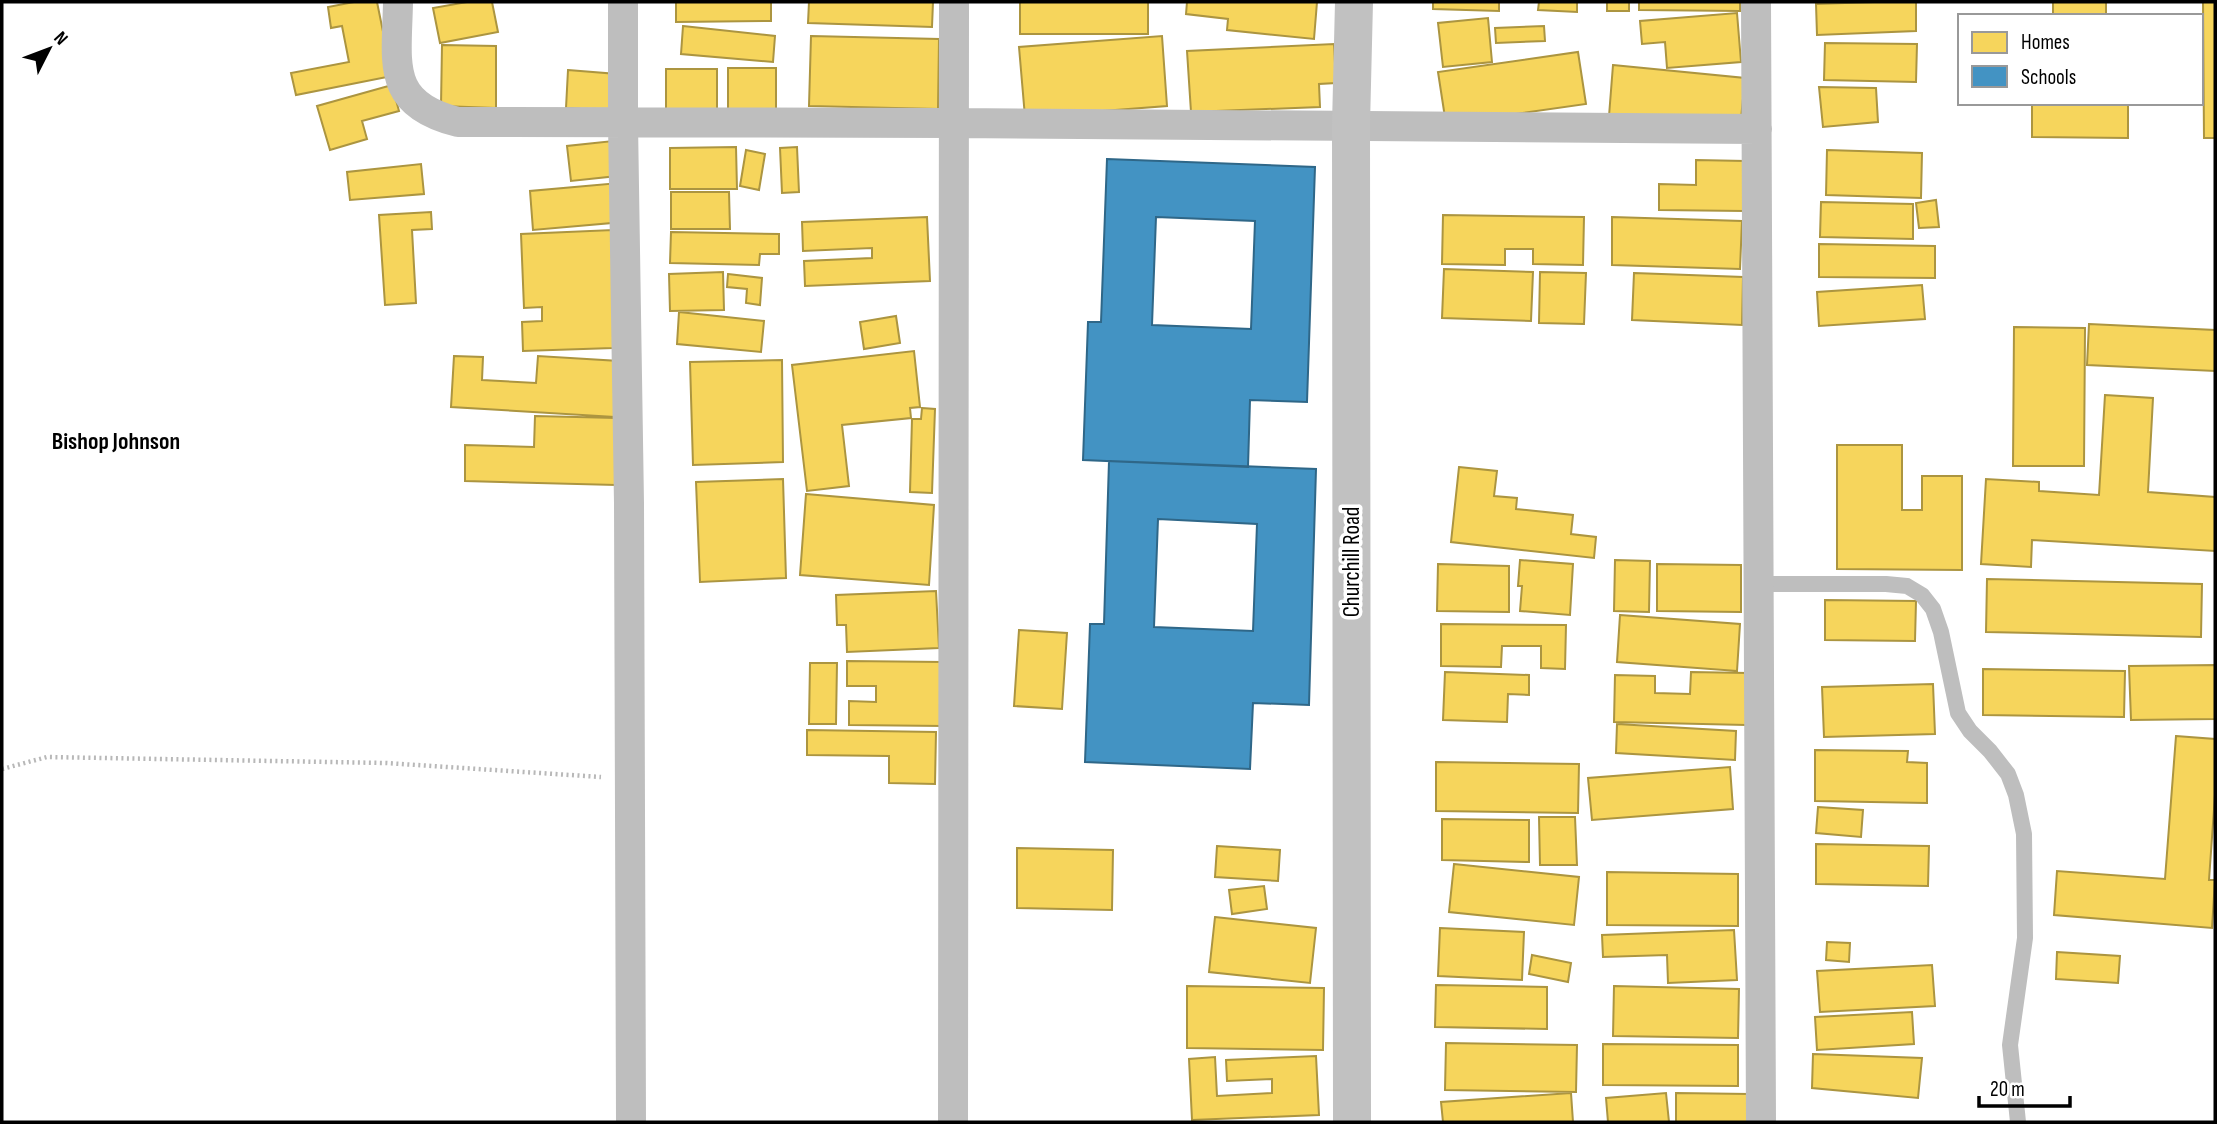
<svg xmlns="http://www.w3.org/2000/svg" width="2217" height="1124" font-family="'Sofia Sans Condensed',sans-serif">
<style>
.homes{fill:#f6d55c;stroke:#ac9540;stroke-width:2}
.schools{fill:#4393c3;stroke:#2f6788;stroke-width:2;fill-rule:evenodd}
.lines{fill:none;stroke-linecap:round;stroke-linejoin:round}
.path{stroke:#b8b8b8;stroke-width:4.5;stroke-dasharray:2 3.5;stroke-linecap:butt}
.lane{stroke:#bebebe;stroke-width:16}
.street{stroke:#bebebe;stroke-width:30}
.secondary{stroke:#c1c1c1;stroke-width:38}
.labels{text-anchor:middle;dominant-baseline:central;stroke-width:7;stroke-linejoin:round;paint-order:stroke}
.street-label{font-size:23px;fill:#000;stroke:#fff}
.neighbourhood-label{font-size:24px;font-weight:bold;fill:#000;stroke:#fff}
</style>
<rect width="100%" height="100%" fill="#fff"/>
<path class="homes" d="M 354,2 L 377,2 L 392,76 L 296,95 L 291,73 L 349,62 L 342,26 L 331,28 L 328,7 Z
M 467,2 L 492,2 L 498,32 L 440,43 L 433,8 Z
M 676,2 L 771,2 L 771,21 L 676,22 Z
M 809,2 L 933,2 L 932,27 L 808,23 Z
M 1020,2 L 1148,2 L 1148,34 L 1020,34 Z
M 1187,2 L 1317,2 L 1314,39 L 1227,30 L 1228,19 L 1186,14 Z
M 1433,2 L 1499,2 L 1499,11 L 1433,9 Z
M 1539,2 L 1577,2 L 1577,12 L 1538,10 Z
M 1607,2 L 1629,2 L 1629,11 L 1607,11 Z
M 1639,2 L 1740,2 L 1740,11 L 1639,10 Z
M 1874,2 L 1916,2 L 1916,31 L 1817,35 L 1816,4 Z
M 2053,2 L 2106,2 L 2106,16 L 2053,16 Z
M 2203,2 L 2215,2 L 2215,138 L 2204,138 Z
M 1737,13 L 1741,62 L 1667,68 L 1665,42 L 1642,44 L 1640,21 Z
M 1488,18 L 1492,62 L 1443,67 L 1438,23 Z
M 683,26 L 775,36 L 773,62 L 681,54 Z
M 1544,26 L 1545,41 L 1496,43 L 1495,28 Z
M 811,36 L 939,39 L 938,109 L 809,106 Z
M 1162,36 L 1167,106 L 1025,117 L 1019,47 Z
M 1825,43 L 1917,44 L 1916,82 L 1824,80 Z
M 1334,44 L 1336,83 L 1319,84 L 1320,107 L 1191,112 L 1187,51 Z
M 442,45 L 496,46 L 496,108 L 441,106 Z
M 1578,52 L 1586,104 L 1446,124 L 1438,72 Z
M 1613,65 L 1745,78 L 1740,129 L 1609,116 Z
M 728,68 L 776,68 L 776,115 L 728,114 Z
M 666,69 L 717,69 L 717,113 L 666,113 Z
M 568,70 L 617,74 L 615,111 L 566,108 Z
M 392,85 L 399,111 L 362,121 L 367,139 L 330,150 L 317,106 Z
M 1819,87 L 1876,88 L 1878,122 L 1823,127 Z
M 2032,103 L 2128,103 L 2128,138 L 2032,137 Z
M 613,141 L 617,176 L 571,181 L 567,146 Z
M 736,147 L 737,189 L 670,189 L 670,148 Z
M 797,147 L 799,192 L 782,193 L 780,148 Z
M 746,150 L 765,154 L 759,190 L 740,186 Z
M 1827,150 L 1922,153 L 1921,198 L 1826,195 Z
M 1696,160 L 1745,161 L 1744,211 L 1659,210 L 1659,184 L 1696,185 Z
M 421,164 L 424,194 L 350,200 L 347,172 Z
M 619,183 L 623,222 L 533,230 L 530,191 Z
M 671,192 L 729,192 L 730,229 L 671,229 Z
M 1936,200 L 1939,227 L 1919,228 L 1916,203 Z
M 1821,202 L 1913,204 L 1913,239 L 1820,237 Z
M 431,212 L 432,229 L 412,230 L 416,303 L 385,305 L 379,215 Z
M 1443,215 L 1584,217 L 1583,265 L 1533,264 L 1533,249 L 1505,249 L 1505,265 L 1442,264 Z
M 927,217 L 930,281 L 805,286 L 804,261 L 872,258 L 872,248 L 803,251 L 802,222 Z
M 1612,217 L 1742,221 L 1740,269 L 1612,265 Z
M 613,230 L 613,348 L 523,351 L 522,322 L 542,321 L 542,307 L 524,308 L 521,234 Z
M 671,232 L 779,234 L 779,254 L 760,254 L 759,265 L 670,263 Z
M 1819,244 L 1935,246 L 1935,278 L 1819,277 Z
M 1444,269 L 1533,272 L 1531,321 L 1442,318 Z
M 723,272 L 724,310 L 670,311 L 669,274 Z
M 1540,272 L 1586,273 L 1584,324 L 1539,323 Z
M 1634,273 L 1743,277 L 1742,325 L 1632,320 Z
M 728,274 L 762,278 L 760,305 L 746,303 L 747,289 L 727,287 Z
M 1922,285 L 1925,319 L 1819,326 L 1817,292 Z
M 679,312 L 764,321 L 761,352 L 677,344 Z
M 896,316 L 900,343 L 864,349 L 860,322 Z
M 2089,324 L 2215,330 L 2215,371 L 2087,365 Z
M 2014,327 L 2085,328 L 2084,466 L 2013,466 Z
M 914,351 L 920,407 L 910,408 L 911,418 L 842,425 L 849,486 L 807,491 L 792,365 Z
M 454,356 L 483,357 L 482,380 L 536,383 L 538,356 L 619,361 L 615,417 L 451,407 Z
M 782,360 L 783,462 L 693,465 L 690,362 Z
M 2105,395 L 2153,398 L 2148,492 L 2215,497 L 2215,551 L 2032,540 L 2031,567 L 1981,564 L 1986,479 L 2039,482 L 2039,491 L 2099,495 Z
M 922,408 L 935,409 L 932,493 L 910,492 L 912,419 L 921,419 Z
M 535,416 L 617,418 L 616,485 L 465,481 L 465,445 L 534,447 Z
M 1837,445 L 1902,445 L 1902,510 L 1922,510 L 1922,476 L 1962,476 L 1962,570 L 1837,569 Z
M 1459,467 L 1497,471 L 1494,496 L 1517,498 L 1516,509 L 1573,515 L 1571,534 L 1596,537 L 1594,558 L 1451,542 Z
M 783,479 L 786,578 L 700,582 L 696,482 Z
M 806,494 L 934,505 L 929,585 L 800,575 Z
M 1520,560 L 1573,564 L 1570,615 L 1520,611 L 1522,586 L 1518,586 Z
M 1615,560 L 1650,561 L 1649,612 L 1614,611 Z
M 1438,564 L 1509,566 L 1509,612 L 1437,611 Z
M 1657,564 L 1741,565 L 1741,612 L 1657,611 Z
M 1987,579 L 2202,584 L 2201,637 L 1986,632 Z
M 936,591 L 939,648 L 847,652 L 846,625 L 837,625 L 836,595 Z
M 1825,600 L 1916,601 L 1915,641 L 1825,640 Z
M 1620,615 L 1740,624 L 1737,671 L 1617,662 Z
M 1441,624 L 1566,625 L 1565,669 L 1541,668 L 1541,646 L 1502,646 L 1501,667 L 1441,666 Z
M 1019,630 L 1067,633 L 1062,709 L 1014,706 Z
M 847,661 L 943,662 L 943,726 L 849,725 L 849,701 L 876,702 L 876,686 L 847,686 Z
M 810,663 L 837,663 L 836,724 L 809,724 Z
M 2215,665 L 2215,719 L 2131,720 L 2129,666 Z
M 1983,669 L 2125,671 L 2124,717 L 1983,715 Z
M 1445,672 L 1529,675 L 1529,695 L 1508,694 L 1507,722 L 1443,720 Z
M 1691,672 L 1747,673 L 1746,725 L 1614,722 L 1615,675 L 1655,676 L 1655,693 L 1690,694 Z
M 1933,684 L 1935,734 L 1824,737 L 1822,687 Z
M 1617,724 L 1736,731 L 1735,760 L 1616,753 Z
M 807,730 L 936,732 L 935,784 L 889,783 L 889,756 L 807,755 Z
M 2176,736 L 2215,739 L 2215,795 L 2209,880 L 2215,880 L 2212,928 L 2054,915 L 2057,871 L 2165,879 Z
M 1815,750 L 1908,751 L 1907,762 L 1927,763 L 1927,803 L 1815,801 Z
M 1436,762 L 1579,764 L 1578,813 L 1436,811 Z
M 1730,767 L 1733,809 L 1592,820 L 1588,778 Z
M 1818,807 L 1863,810 L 1861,837 L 1816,833 Z
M 1539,817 L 1575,817 L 1577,865 L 1540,865 Z
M 1442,819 L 1529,820 L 1529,862 L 1442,860 Z
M 1816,844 L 1929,846 L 1928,886 L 1816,884 Z
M 1217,846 L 1280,850 L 1278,881 L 1215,877 Z
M 1017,848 L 1113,850 L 1112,910 L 1017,908 Z
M 1454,864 L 1579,877 L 1574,925 L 1449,912 Z
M 1607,872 L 1738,874 L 1738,926 L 1607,925 Z
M 1264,886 L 1267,909 L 1232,914 L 1229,890 Z
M 1215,917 L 1316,928 L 1310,983 L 1209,972 Z
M 1440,928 L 1524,932 L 1522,980 L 1438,976 Z
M 1734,930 L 1737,980 L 1668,983 L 1667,955 L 1603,957 L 1602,935 Z
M 1827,942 L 1850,943 L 1849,962 L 1826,960 Z
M 2057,952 L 2120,956 L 2118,983 L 2056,979 Z
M 1532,955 L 1571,963 L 1568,982 L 1529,974 Z
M 1932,965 L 1935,1006 L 1820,1012 L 1817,971 Z
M 1436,985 L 1547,987 L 1547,1029 L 1435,1027 Z
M 1187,986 L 1324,988 L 1323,1050 L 1187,1048 Z
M 1614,986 L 1739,989 L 1738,1038 L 1613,1036 Z
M 1912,1012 L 1914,1044 L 1817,1050 L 1815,1017 Z
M 1446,1043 L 1577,1045 L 1576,1092 L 1445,1090 Z
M 1603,1044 L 1738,1045 L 1738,1086 L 1603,1085 Z
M 1813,1054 L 1922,1058 L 1918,1098 L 1812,1088 Z
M 1316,1056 L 1319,1115 L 1192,1120 L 1189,1059 L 1215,1057 L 1217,1096 L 1272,1093 L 1272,1079 L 1227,1081 L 1226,1060 Z
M 1571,1093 L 1573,1122 L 1443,1122 L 1441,1102 Z
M 1666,1093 L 1669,1122 L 1608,1122 L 1606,1098 Z
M 1676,1093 L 1749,1094 L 1749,1122 L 1676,1122 Z"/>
<path class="schools" d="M 1107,159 L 1315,167 L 1307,402 L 1250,400 L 1248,467 L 1083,460 L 1088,322 L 1101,322 ZM 1156,217 L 1255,221 L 1251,329 L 1152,325 Z
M 1109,461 L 1316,469 L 1309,705 L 1253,703 L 1250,769 L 1085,762 L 1090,624 L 1104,624 ZM 1158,519 L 1257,524 L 1253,631 L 1154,627 Z"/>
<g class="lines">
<path class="path" d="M 2,769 L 47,757 L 386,763 L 601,777"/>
<path class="lane" d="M 1759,584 L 1886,584 L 1907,586 L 1922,595 L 1933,609 L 1941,632 L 1958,713 L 1970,731 L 1990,751 L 2008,774 L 2016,795 L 2024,834 L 2025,938 L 2010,1045 L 2018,1122"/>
<path class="street" d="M 398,2 C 397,63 385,104 458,122 L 953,123 L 1757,129
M 623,2 L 623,123 L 629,503 L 631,1122
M 1756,2 L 1761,1122
M 953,1122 L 954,2"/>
<path class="secondary" d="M 1352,1122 L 1351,125 L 1354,2"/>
</g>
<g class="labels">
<g class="street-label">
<text transform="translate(1352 562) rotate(-90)">Churchill Road</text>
</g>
<g class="neighbourhood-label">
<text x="116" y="441">Bishop Johnson</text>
</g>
</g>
<rect width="2217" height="1124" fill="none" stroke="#000000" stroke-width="7"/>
<rect x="1958" y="14" width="245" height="91" fill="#ffffff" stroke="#999999" stroke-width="2"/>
<rect x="1972" y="32" width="35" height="21" fill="#f6d55c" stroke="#999999" stroke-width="2"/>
<text x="2021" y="49" font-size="21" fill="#000000">Homes</text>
<rect x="1972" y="66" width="35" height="21" fill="#4393c3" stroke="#999999" stroke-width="2"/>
<text x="2021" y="84" font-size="21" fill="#000000">Schools</text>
<g transform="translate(49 49) rotate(48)" stroke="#ffffff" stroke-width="5" paint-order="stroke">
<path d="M0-5L12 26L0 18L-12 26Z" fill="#000000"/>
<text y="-10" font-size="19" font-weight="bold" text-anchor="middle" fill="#000000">N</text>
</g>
<path d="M1979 1096v10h91v-10" fill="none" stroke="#000000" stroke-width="3.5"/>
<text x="1990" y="1096" font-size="21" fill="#000000" stroke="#ffffff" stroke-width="5" paint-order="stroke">20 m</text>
</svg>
